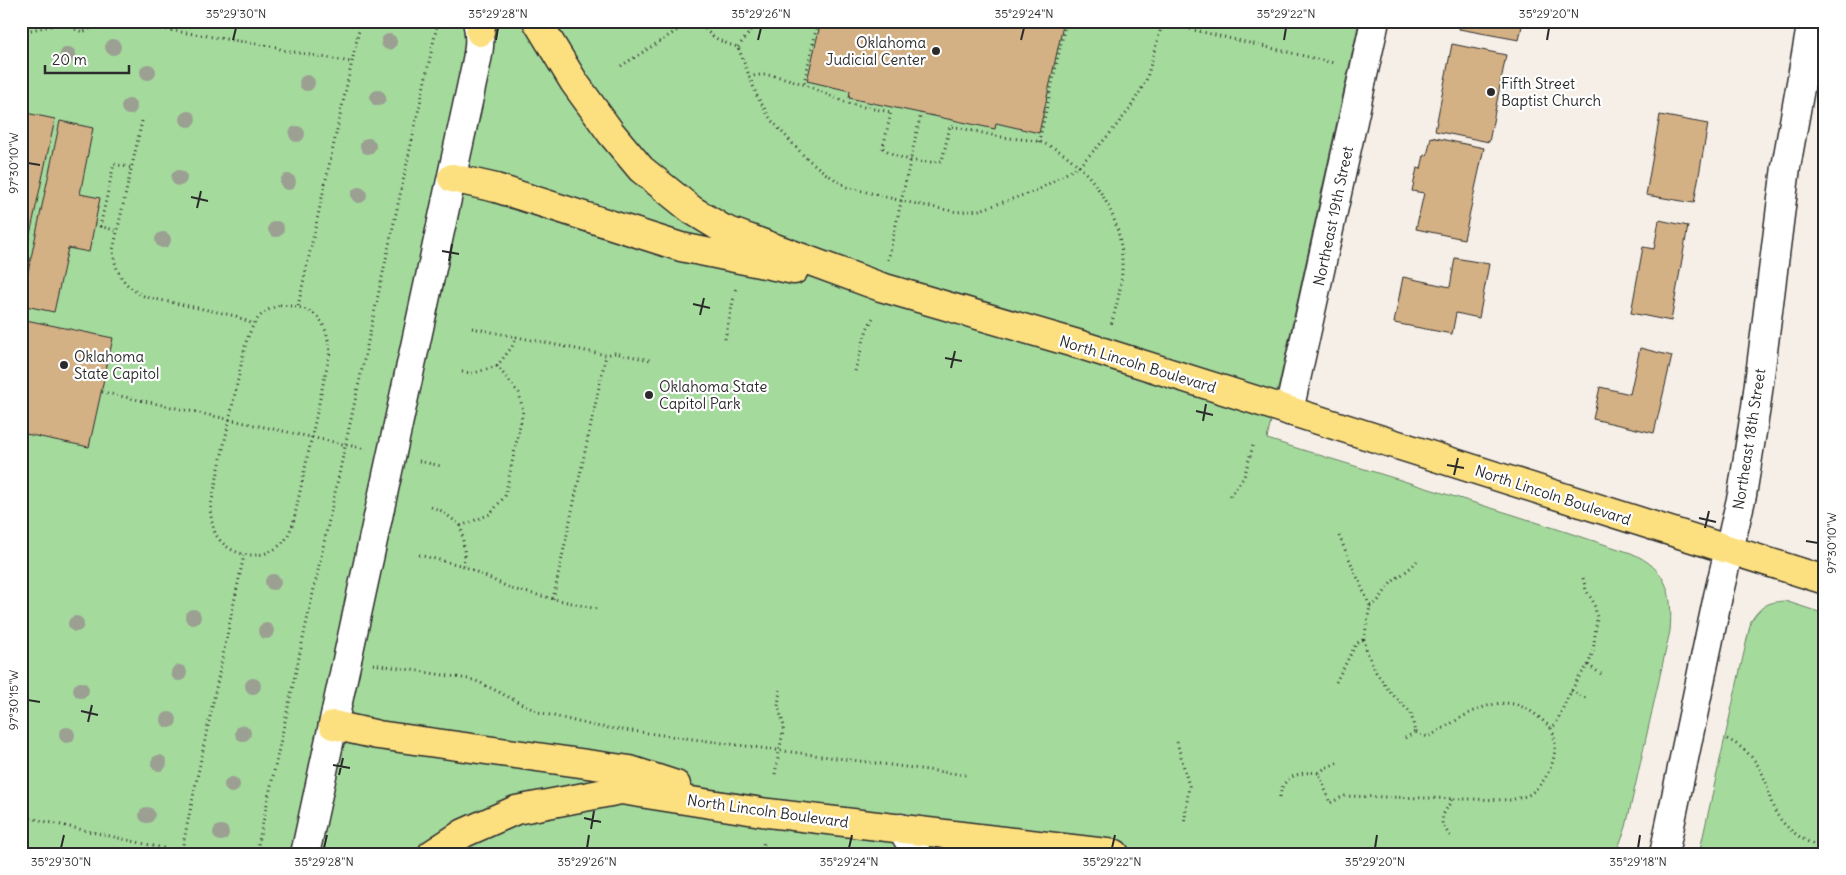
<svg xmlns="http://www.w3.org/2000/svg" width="1846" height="875" font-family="Delius,sans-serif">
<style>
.green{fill:#a5da9d;stroke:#688264}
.building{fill:#d3b185;stroke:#2b2b2b}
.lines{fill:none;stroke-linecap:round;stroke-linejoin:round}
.minor-casing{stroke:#2b2b2b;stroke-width:31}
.major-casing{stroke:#2b2b2b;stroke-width:31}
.path{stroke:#2b2b2b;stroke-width:3;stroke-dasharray:1 4;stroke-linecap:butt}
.minor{stroke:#fff;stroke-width:28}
.major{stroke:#fce080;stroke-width:28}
.tree{fill:#9ba092}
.ticks{fill:none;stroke:#2b2b2b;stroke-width:2}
.poi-dot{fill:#2b2b2b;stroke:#fff;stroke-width:2}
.labels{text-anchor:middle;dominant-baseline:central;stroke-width:4.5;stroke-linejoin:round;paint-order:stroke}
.poi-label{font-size:15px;fill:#2b2b2b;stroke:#fff;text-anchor:start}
.street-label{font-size:15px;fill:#2b2b2b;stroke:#fff}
.neatline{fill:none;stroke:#2b2b2b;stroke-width:2}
.ticks-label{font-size:12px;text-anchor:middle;fill:#2b2b2b}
</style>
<rect width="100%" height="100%" fill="#f6efe7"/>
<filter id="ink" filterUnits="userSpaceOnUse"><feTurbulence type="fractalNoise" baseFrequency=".02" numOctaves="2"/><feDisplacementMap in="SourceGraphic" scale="10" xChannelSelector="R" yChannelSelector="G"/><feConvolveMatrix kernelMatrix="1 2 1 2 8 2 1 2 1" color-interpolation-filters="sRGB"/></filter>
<g filter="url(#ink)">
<path class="green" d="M 21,21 L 1359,21 L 1267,439 L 1514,515 L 1631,553 C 1668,569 1673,594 1670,631 L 1626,827 L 1618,848 L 1613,854 L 21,854 Z
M 1785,601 L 1825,614 L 1825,854 L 1699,854 L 1751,621 C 1761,606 1767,602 1785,601 Z"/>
<path class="building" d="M 821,21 L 1064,21 L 1039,133 L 996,123 L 995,129 L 849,98 L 850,91 L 807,81 Z
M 1460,21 L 1523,21 L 1519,40 L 1459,29 Z
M 1452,44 L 1506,55 L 1489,142 L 1435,131 Z
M 21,112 L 55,119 L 21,276 Z
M 1660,115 L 1708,124 L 1694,203 L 1646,195 Z
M 60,121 L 93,128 L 80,194 L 100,198 L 89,252 L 68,248 L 54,312 L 21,305 Z
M 1431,137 L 1484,148 L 1464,239 L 1416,229 L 1424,193 L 1412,191 L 1417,168 L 1421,169 L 1424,155 L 1427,156 Z
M 1659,220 L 1688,226 L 1671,321 L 1631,313 L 1643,247 L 1654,249 Z
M 1455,258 L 1489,264 L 1479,318 L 1456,313 L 1452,334 L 1394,323 L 1403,277 L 1450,287 Z
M 21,319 L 113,338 L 89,447 L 21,433 Z
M 1640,348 L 1672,356 L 1654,433 L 1593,419 L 1600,387 L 1630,394 Z"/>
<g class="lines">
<g class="minor-casing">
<path id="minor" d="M 1289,411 L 1375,21
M 901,828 L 917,854
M 305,854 L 474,74 C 478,56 482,40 477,21
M 1664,854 L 1718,596 L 1742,495 L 1756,407 L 1786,167 L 1812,21"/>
</g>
<g class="major-casing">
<path id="major" d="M 537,21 L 574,82 L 611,133 L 641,169 L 692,210 L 723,229 L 881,287 L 1081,345 L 1825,580
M 480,32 L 482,21
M 452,178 L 496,188 L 681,247 L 794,270
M 333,725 L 378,735 L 630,770 L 676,785
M 432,854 L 464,833 L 516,810 L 621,790 L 768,813 L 1115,854"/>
</g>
<path class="path" d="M 112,21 L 276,47 L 282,50 L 351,62
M 431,21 L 437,23
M 699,21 C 708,36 722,43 738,47 L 757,96 L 771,120 L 804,156 L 825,173 L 847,187 L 902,201 L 957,212 L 980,210 L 1038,190 L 1079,166 L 1106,138 L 1129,110 L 1146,81 L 1163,21
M 1156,21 L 1334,63
M 68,23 L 70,27 L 82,32 L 108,21
M 21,32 L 75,21
M 738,47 L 749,33 L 754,21
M 621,66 L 692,21
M 749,77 C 778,68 819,92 845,102 C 859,107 876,109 891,112 L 883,148 C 899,160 922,164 942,161 L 950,126 C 967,129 985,134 1002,137 C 1014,139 1029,139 1040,142 C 1087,158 1122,213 1122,261 C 1123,283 1117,304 1111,325
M 804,83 L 818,21
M 142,121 L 113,250 C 115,273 125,288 146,297 L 236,316 L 253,324
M 1039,142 L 1066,21
M 95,225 L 118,231
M 100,227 L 114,164 L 132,168
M 888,260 L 921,113
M 280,305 C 315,307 326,317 330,352 L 293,524 C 290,530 288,537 284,541 C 267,561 235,559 219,539 C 212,531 212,520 210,510 L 246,342 C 254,321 259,312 280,305 Z
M 298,306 L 361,21
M 472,328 L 606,355 L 615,353 L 650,360
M 725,339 L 736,287
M 855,371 L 867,329 L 873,318
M 462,372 L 474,373 L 497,366
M 102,392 L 366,449
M 419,461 L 441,466
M 1230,496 L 1244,477 L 1254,442
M 431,507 L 442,511 L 461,526
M 1339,536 L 1370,606 L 1364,639 L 1367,652 L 1376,672 L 1390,692 L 1411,713 L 1415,732 L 1428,737 C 1454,723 1490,694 1520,706 C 1532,710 1542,720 1551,728
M 419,555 L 464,566 L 512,589 L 597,609
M 464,566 L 465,556 L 461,526 L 490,514 L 505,496 L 523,411 L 519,393 L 497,366 L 512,347 L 516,337
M 553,599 L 606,355
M 1370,606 C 1381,602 1384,590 1392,582 C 1400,575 1410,570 1417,561
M 373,664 L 469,679 L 479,682 L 538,712 L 594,726 L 966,775
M 1588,665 L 1601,674
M 1336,682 L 1356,644 L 1364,639
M 1571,691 L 1586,698
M 1405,738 L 1415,732
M 1727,739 C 1744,747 1757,760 1764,777 C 1769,790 1770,805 1778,816 C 1789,832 1807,843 1825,849
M 1177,742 L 1189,786 L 1184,825
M 1319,773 L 1325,768 L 1339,762
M 775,774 L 784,726 L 778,706 L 780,690
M 1280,797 C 1281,776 1301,771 1319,773 L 1330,803 L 1344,796 L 1511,800 C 1517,798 1525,797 1530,794 C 1549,781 1562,750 1551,728 L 1556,724 L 1565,703 L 1579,677 L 1588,665 L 1593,652 L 1597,618 L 1594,603 L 1586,590 L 1583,578
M 21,816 L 181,852
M 1450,836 L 1442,824 L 1443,815 L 1452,799
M 181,854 L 244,555
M 256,854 L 438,21
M 761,854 L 764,841"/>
<use href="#minor" class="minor"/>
<use href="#major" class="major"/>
</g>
<g class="tree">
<circle cx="389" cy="42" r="8"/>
<circle cx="113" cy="47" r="8"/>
<circle cx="68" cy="55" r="8"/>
<circle cx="148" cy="72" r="8"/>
<circle cx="307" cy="83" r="8"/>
<circle cx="378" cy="98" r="8"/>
<circle cx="129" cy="107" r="8"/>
<circle cx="188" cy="119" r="8"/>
<circle cx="297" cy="134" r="8"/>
<circle cx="368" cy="146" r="8"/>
<circle cx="179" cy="178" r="8"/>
<circle cx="288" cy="182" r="8"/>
<circle cx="359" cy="195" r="8"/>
<circle cx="276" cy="229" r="8"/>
<circle cx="163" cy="240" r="8"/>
<circle cx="273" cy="582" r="8"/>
<circle cx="193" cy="617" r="8"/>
<circle cx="76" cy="624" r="8"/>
<circle cx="266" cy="631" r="8"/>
<circle cx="179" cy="673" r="8"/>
<circle cx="253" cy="686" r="8"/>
<circle cx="81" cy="690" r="8"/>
<circle cx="169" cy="720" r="8"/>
<circle cx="243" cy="733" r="8"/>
<circle cx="67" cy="735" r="8"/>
<circle cx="159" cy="763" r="8"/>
<circle cx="232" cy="785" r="8"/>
<circle cx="147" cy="815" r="8"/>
<circle cx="221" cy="833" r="8"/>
</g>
</g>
<path class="ticks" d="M 233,40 L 236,28M 496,40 L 498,28M 758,40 L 761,28M 1021,40 L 1024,28M 1284,40 L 1286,28M 1547,40 L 1549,28M 28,163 L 40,165M 191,197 L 208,201M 197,208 L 201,191M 442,251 L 459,254M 449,261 L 452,244M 693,304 L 710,308M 700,315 L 704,298M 945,358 L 962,361M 951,368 L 955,351M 1196,411 L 1213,415M 1203,421 L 1206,404M 1447,465 L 1464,468M 1454,475 L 1458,458M 1699,518 L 1716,522M 1705,528 L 1709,511M 1806,541 L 1818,543M 28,700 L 40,702M 81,711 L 98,715M 88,722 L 92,705M 333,765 L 350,768M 339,775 L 343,758M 584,818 L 601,822M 591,829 L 594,811M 61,848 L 64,835M 324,848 L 327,835M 587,848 L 589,835M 849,848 L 852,835M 1112,848 L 1115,835M 1375,848 L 1377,835M 1638,848 L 1640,835"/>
<g class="poi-dot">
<circle cx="936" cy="51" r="5"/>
<circle cx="1491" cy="92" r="5"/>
<circle cx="64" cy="365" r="5"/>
<circle cx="649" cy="395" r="5"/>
</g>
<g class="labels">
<g class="poi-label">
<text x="926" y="42" text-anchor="end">Oklahoma<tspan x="926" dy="17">Judicial Center</tspan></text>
<text x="1501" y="83">Fifth Street<tspan x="1501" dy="17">Baptist Church</tspan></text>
<text x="74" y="356">Oklahoma<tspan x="74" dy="17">State Capitol</tspan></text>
<text x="659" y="386">Oklahoma State<tspan x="659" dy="17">Capitol Park</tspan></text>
</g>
<g class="street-label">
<text transform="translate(1333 216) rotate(-78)">Northeast 19th Street</text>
<text transform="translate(1138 364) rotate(17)">North Lincoln Boulevard</text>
<text transform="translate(1749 439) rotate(-81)">Northeast 18th Street</text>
<text transform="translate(1553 495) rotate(18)">North Lincoln Boulevard</text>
<text transform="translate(768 811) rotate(8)">North Lincoln Boulevard</text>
</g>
</g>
<rect width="1846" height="875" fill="none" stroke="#fff" stroke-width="55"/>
<path d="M45 65v8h84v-8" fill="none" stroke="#2b2b2b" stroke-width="2.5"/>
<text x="52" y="65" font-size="15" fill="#2b2b2b" stroke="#ffffff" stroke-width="4" paint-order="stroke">20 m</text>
<rect x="28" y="28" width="1790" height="820" class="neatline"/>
<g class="ticks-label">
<text x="236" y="18">35°29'30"N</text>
<text x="498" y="18">35°29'28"N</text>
<text x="761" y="18">35°29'26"N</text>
<text x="1024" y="18">35°29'24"N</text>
<text x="1286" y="18">35°29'22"N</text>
<text x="1549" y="18">35°29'20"N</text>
<text transform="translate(14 163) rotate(-90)" y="4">97°30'10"W</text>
<text transform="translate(1832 543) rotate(-90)" y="4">97°30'10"W</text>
<text transform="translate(14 700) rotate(-90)" y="4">97°30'15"W</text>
<text x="61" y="866">35°29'30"N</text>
<text x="324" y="866">35°29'28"N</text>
<text x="587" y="866">35°29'26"N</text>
<text x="849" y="866">35°29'24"N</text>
<text x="1112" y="866">35°29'22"N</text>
<text x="1375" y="866">35°29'20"N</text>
<text x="1638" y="866">35°29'18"N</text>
</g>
</svg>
